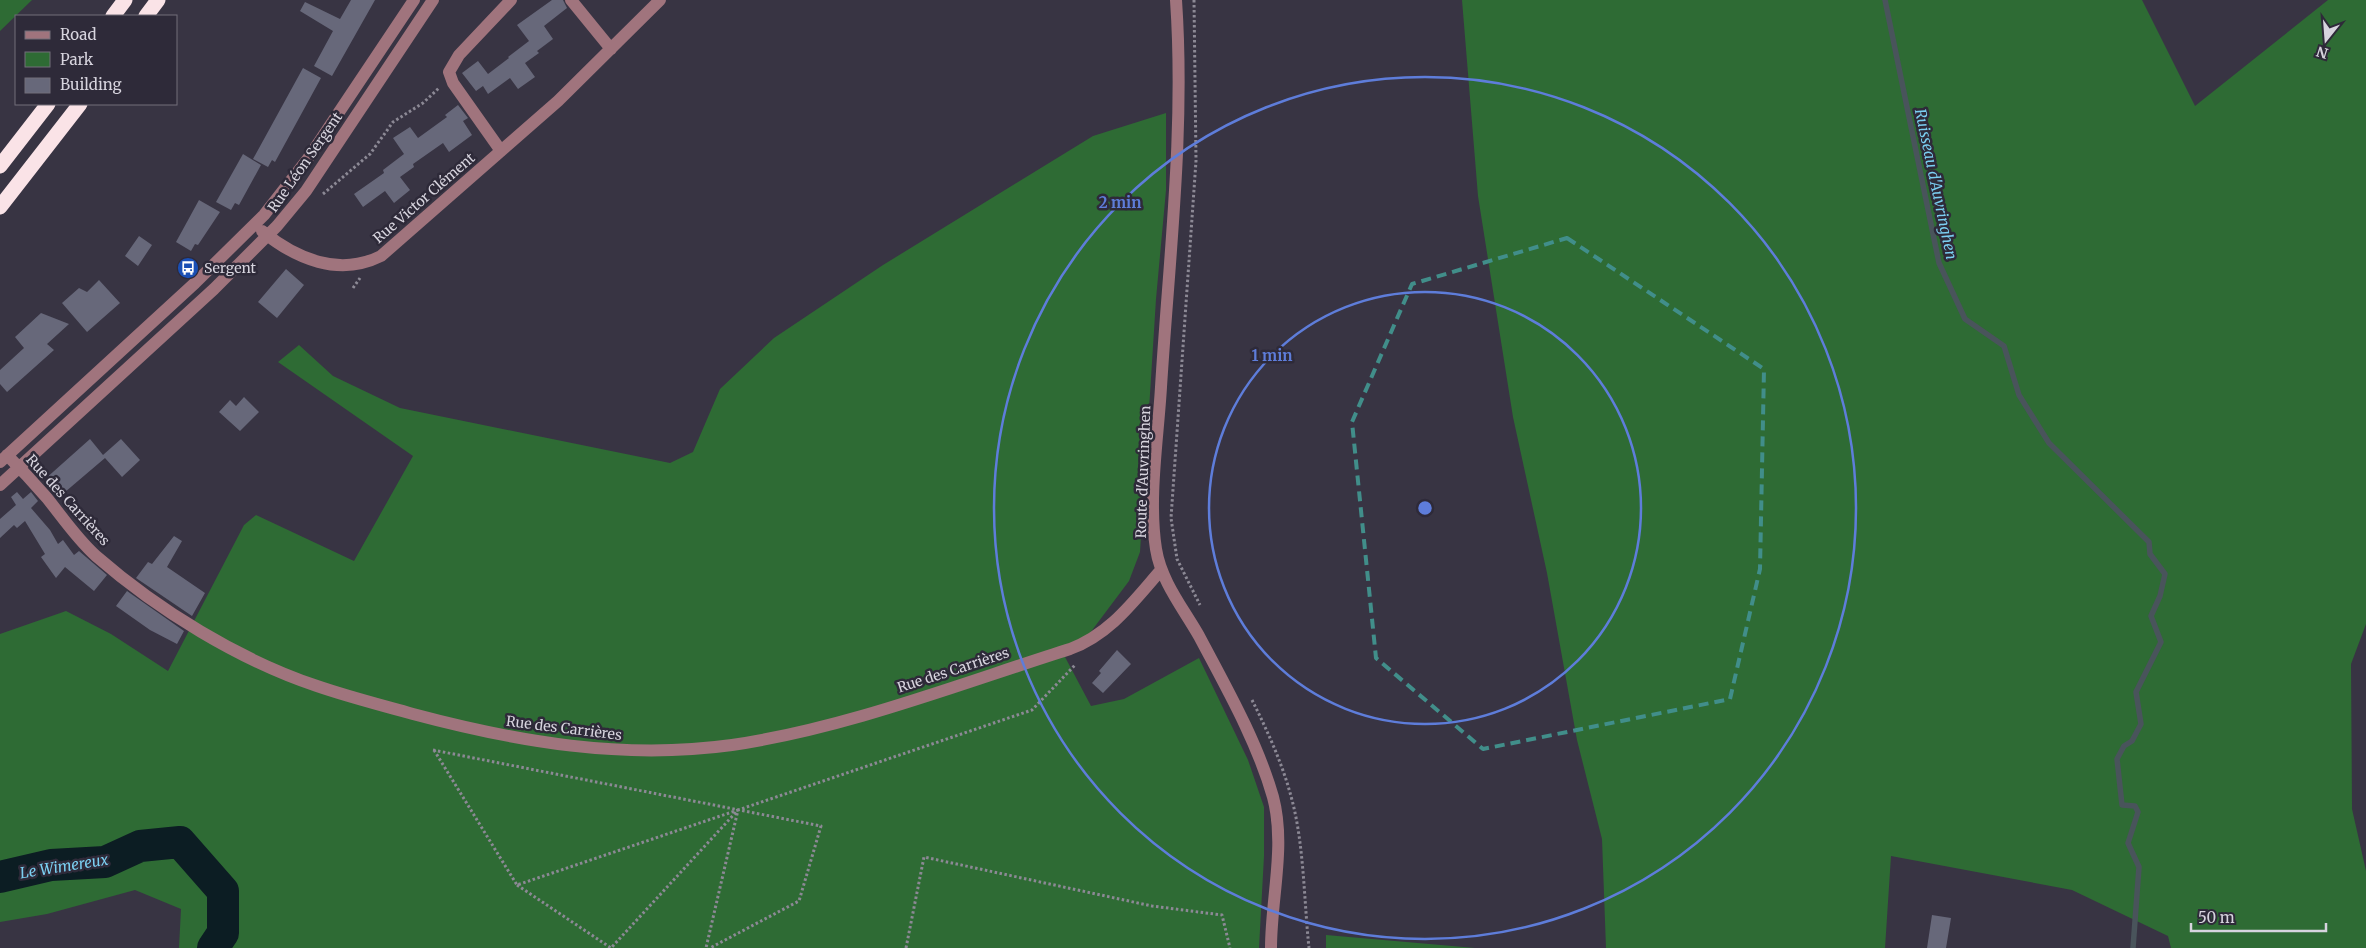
<svg xmlns="http://www.w3.org/2000/svg" width="2366" height="948" font-family="Merriweather,serif">
<style>
.green{fill:#2e6b34}
.lines{fill:none;stroke-linecap:round;stroke-linejoin:round}
.stream{stroke:#49545b;stroke-width:5.5}
.river{stroke:#0c1d23;stroke-width:32}
.building{fill:#67687a}
.path{stroke:#8c8995;stroke-width:3;stroke-dasharray:2.5 2.5;stroke-linecap:butt}
.minor{stroke:#a0747d;stroke-width:12}
.highway{stroke:#fae3e7;stroke-width:15}
.marked{fill:none;stroke:#418e8a;stroke-width:4;stroke-dasharray:10 6;stroke-linejoin:round}
.ring{fill:none;stroke:#5e7dda;stroke-width:2.5}
.labels{text-anchor:middle;dominant-baseline:central;stroke-width:5;stroke-linejoin:round;paint-order:stroke}
.street-label{font-size:14px;fill:#d7d4de;stroke:#2e2a39}
.poi-label{font-size:14px;fill:#d7d4de;stroke:#2e2a39;text-anchor:start}
.water-label{font-size:15px;font-style:italic;fill:#7bcff1;stroke:#2e2a39}
.centre{fill:#5e7dda;stroke:#2e2a39;stroke-width:2.5}
.ring-label{font-size:15px;text-anchor:middle;font-weight:bold;fill:#5e7dda;stroke:#2e2a39;stroke-width:5;stroke-linejoin:round;paint-order:stroke}
</style>
<rect width="100%" height="100%" fill="#383443"/>
<path class="green" d="M 0,0 L 32,0 L 0,31 Z
M 1462,0 L 2142,0 L 2195,106 L 2328,0 L 2366,0 L 2366,624 L 2351,664 L 2352,809 L 2366,871 L 2366,948 L 2171,948 L 2168,936 L 2072,890 L 1891,856 L 1885,948 L 1606,948 L 1602,839 L 1577,740 L 1547,573 L 1513,417 L 1478,196 Z
M 1166,113 L 1166,190 L 1156,299 L 1140,552 L 1129,581 L 1090,633 L 1065,657 L 1091,706 L 1124,699 L 1199,658 L 1248,760 L 1264,807 L 1264,856 L 1259,948 L 179,948 L 181,909 L 135,890 L 47,914 L 0,922 L 0,634 L 66,611 L 111,634 L 168,671 L 244,525 L 256,515 L 354,561 L 413,456 L 278,362 L 299,345 L 333,376 L 400,408 L 670,463 L 693,452 L 720,389 L 774,338 L 883,265 L 1093,136 Z
M 1326,935 L 1475,948 L 1326,948 Z"/>
<g class="lines">
<path class="stream" d="M 1885,0 L 1939,263 L 1965,319 L 2004,346 L 2019,395 L 2049,443 L 2149,542 L 2150,554 L 2165,574 L 2160,596 L 2151,616 L 2161,642 L 2136,692 L 2141,724 L 2132,741 L 2124,746 L 2117,759 L 2122,805 L 2135,806 L 2138,812 L 2128,843 L 2139,867 L 2133,948"/>
<path class="river" d="M 0,877 L 51,865 L 105,862 L 140,846 L 180,842 L 223,891 L 223,933 L 213,948"/>
</g>
<path class="building" d="M 351,0 L 375,0 L 332,76 L 314,66 L 333,31 L 300,11 L 305,2 L 340,19 Z
M 552,0 L 563,0 L 567,8 L 544,26 L 553,39 L 537,51 L 539,53 L 525,63 L 535,77 L 518,89 L 510,78 L 488,94 L 483,86 L 476,91 L 462,73 L 478,61 L 488,74 L 509,58 L 508,57 L 529,41 L 517,25 Z
M 303,68 L 321,78 L 275,162 L 272,160 L 268,167 L 253,159 Z
M 458,105 L 468,118 L 463,121 L 472,135 L 449,152 L 443,143 L 413,164 L 414,167 L 400,177 L 410,190 L 394,203 L 385,191 L 363,207 L 354,194 L 384,173 L 383,170 L 404,154 L 393,138 L 410,127 L 418,138 L 447,117 L 445,115 Z
M 243,154 L 261,165 L 239,205 L 235,203 L 231,210 L 216,202 Z
M 199,200 L 220,212 L 198,245 L 195,244 L 191,251 L 176,242 Z
M 139,236 L 152,245 L 138,266 L 125,256 Z
M 286,269 L 304,285 L 277,318 L 258,302 Z
M 99,280 L 120,303 L 87,332 L 62,303 L 79,288 L 87,292 Z
M 41,313 L 69,324 L 47,344 L 54,350 L 7,392 L 0,384 L 0,370 L 24,348 L 15,337 Z
M 244,397 L 259,412 L 240,431 L 219,412 L 230,400 L 236,406 Z
M 90,439 L 103,455 L 121,439 L 140,460 L 122,477 L 105,458 L 58,498 L 44,480 Z
M 17,492 L 23,499 L 31,492 L 38,501 L 31,508 L 50,530 L 58,544 L 63,540 L 74,555 L 79,551 L 107,575 L 94,591 L 65,567 L 56,578 L 41,557 L 45,554 L 25,521 L 17,528 L 14,525 L 0,538 L 0,519 L 16,505 L 11,497 Z
M 174,536 L 182,541 L 167,567 L 205,593 L 192,616 L 136,578 L 148,562 L 152,564 Z
M 127,591 L 184,631 L 177,644 L 150,630 L 116,606 Z
M 1117,650 L 1131,664 L 1103,693 L 1092,683 L 1101,673 L 1099,671 Z
M 1932,915 L 1951,918 L 1946,948 L 1927,948 Z"/>
<g class="lines">
<path class="path" d="M 1194,0 L 1196,161 L 1171,518 L 1177,559 L 1200,605
M 323,194 L 370,154 L 393,122 L 423,103 L 439,88
M 353,288 L 360,278
M 1252,700 C 1268,732 1283,765 1292,800 C 1304,845 1304,901 1309,948
M 433,750 L 821,826 L 799,901 L 710,948
M 434,750 L 517,885 L 738,810 L 706,948
M 517,885 L 611,948 L 738,810 L 1032,710 L 1076,664
M 906,948 L 924,857 L 1152,906 L 1222,915 L 1230,948"/>
<path class="minor" d="M 571,0 L 611,49
M 1176,0 C 1185,130 1169,258 1161,387 C 1158,439 1148,498 1156,549 C 1161,581 1183,608 1199,636 C 1226,687 1257,741 1273,797 C 1286,846 1271,898 1271,948
M 501,151 L 453,83 L 449,72 L 459,55 L 511,0
M 262,231 C 296,259 339,277 381,256 L 558,101 L 660,0
M 7,455 C 21,469 34,483 47,498 C 63,518 77,539 96,556 C 158,610 239,660 317,686 C 349,697 381,705 413,714 C 518,742 623,760 732,745 C 847,728 959,684 1070,649 C 1110,634 1133,602 1161,570
M 0,462 L 195,283 L 264,215 L 307,160 L 414,0
M 0,485 L 214,289 L 277,226 L 306,191 L 433,0"/>
<path class="highway" d="M 113,16 L 125,0
M 146,16 L 158,0
M 0,166 L 48,104
M 0,207 L 80,104"/>
</g>
<path class="marked" d="M 1567,238 L 1764,369 L 1760,569 L 1730,699 L 1483,749 L 1376,658 L 1352,422 L 1412,284 Z"/>
<g class="ring">
<circle cx="1425" cy="508" r="216"/>
<circle cx="1425" cy="508" r="431"/>
</g>
<defs>
<g id="bus-disc" transform="scale(1.125)"><circle r="9.5" fill="#1a4fb4" stroke="#2e2a39"/><path d="M-5-6H5V4H4V6H2V4H-2V6H-4V4H-5ZM-3.5-4V0h7V-4ZM-3.5 1.2v1.5H-2V1.2ZM2 1.2v1.5H3.5V1.2Z" fill="#fff"/></g>
</defs>
<g fill-rule="evenodd">
<use href="#bus-disc" x="188" y="268"/>
</g>
<g class="labels">
<g class="street-label">
<text transform="translate(305 162) rotate(-55)">Rue Léon Sergent</text>
<text transform="translate(424 198) rotate(-41)">Rue Victor Clément</text>
<text transform="translate(1143 472) rotate(-88)">Route d'Auvringhen</text>
<text transform="translate(68 500) rotate(48)">Rue des Carrières</text>
<text transform="translate(953 670) rotate(-18)">Rue des Carrières</text>
<text transform="translate(564 728) rotate(7)">Rue des Carrières</text>
</g>
<g class="poi-label">
<text x="204" y="268">Sergent</text>
</g>
<g class="water-label">
<text transform="translate(1936 184) rotate(78)">Ruisseau d'Auvringhen</text>
<text transform="translate(64 866) rotate(-9)">Le Wimereux</text>
</g>
</g>
<circle cx="1425" cy="508" r="8" class="centre"/>
<g class="ring-label">
<text x="1120" y="208">2 min</text>
<text x="1272" y="361">1 min</text>
</g>
<rect x="15" y="15" width="162" height="90" fill="#2e2a39" stroke="#726e7b"/>
<rect x="25" y="31" width="25" height="8" fill="#a0747d" stroke="#726e7b"/>
<text x="60" y="40" font-size="15" fill="#d7d4de">Road</text>
<rect x="25" y="52" width="25" height="15" fill="#2e6b34" stroke="#726e7b"/>
<text x="60" y="65" font-size="15" fill="#d7d4de">Park</text>
<rect x="25" y="78" width="25" height="15" fill="#67687a" stroke="#726e7b"/>
<text x="60" y="90" font-size="15" fill="#d7d4de">Building</text>
<g transform="translate(2326 40) rotate(197)" stroke="#2e2a39" stroke-width="4" paint-order="stroke">
<path d="M0-4L9 19L0 12L-9 19Z" fill="#d7d4de"/>
<text y="-8" font-size="14" font-weight="bold" text-anchor="middle" fill="#d7d4de">N</text>
</g>
<path d="M2191 923v8h135v-8" fill="none" stroke="#d7d4de" stroke-width="2.5"/>
<text x="2198" y="923" font-size="15" fill="#d7d4de" stroke="#2e2a39" stroke-width="4" paint-order="stroke">50 m</text>
</svg>
